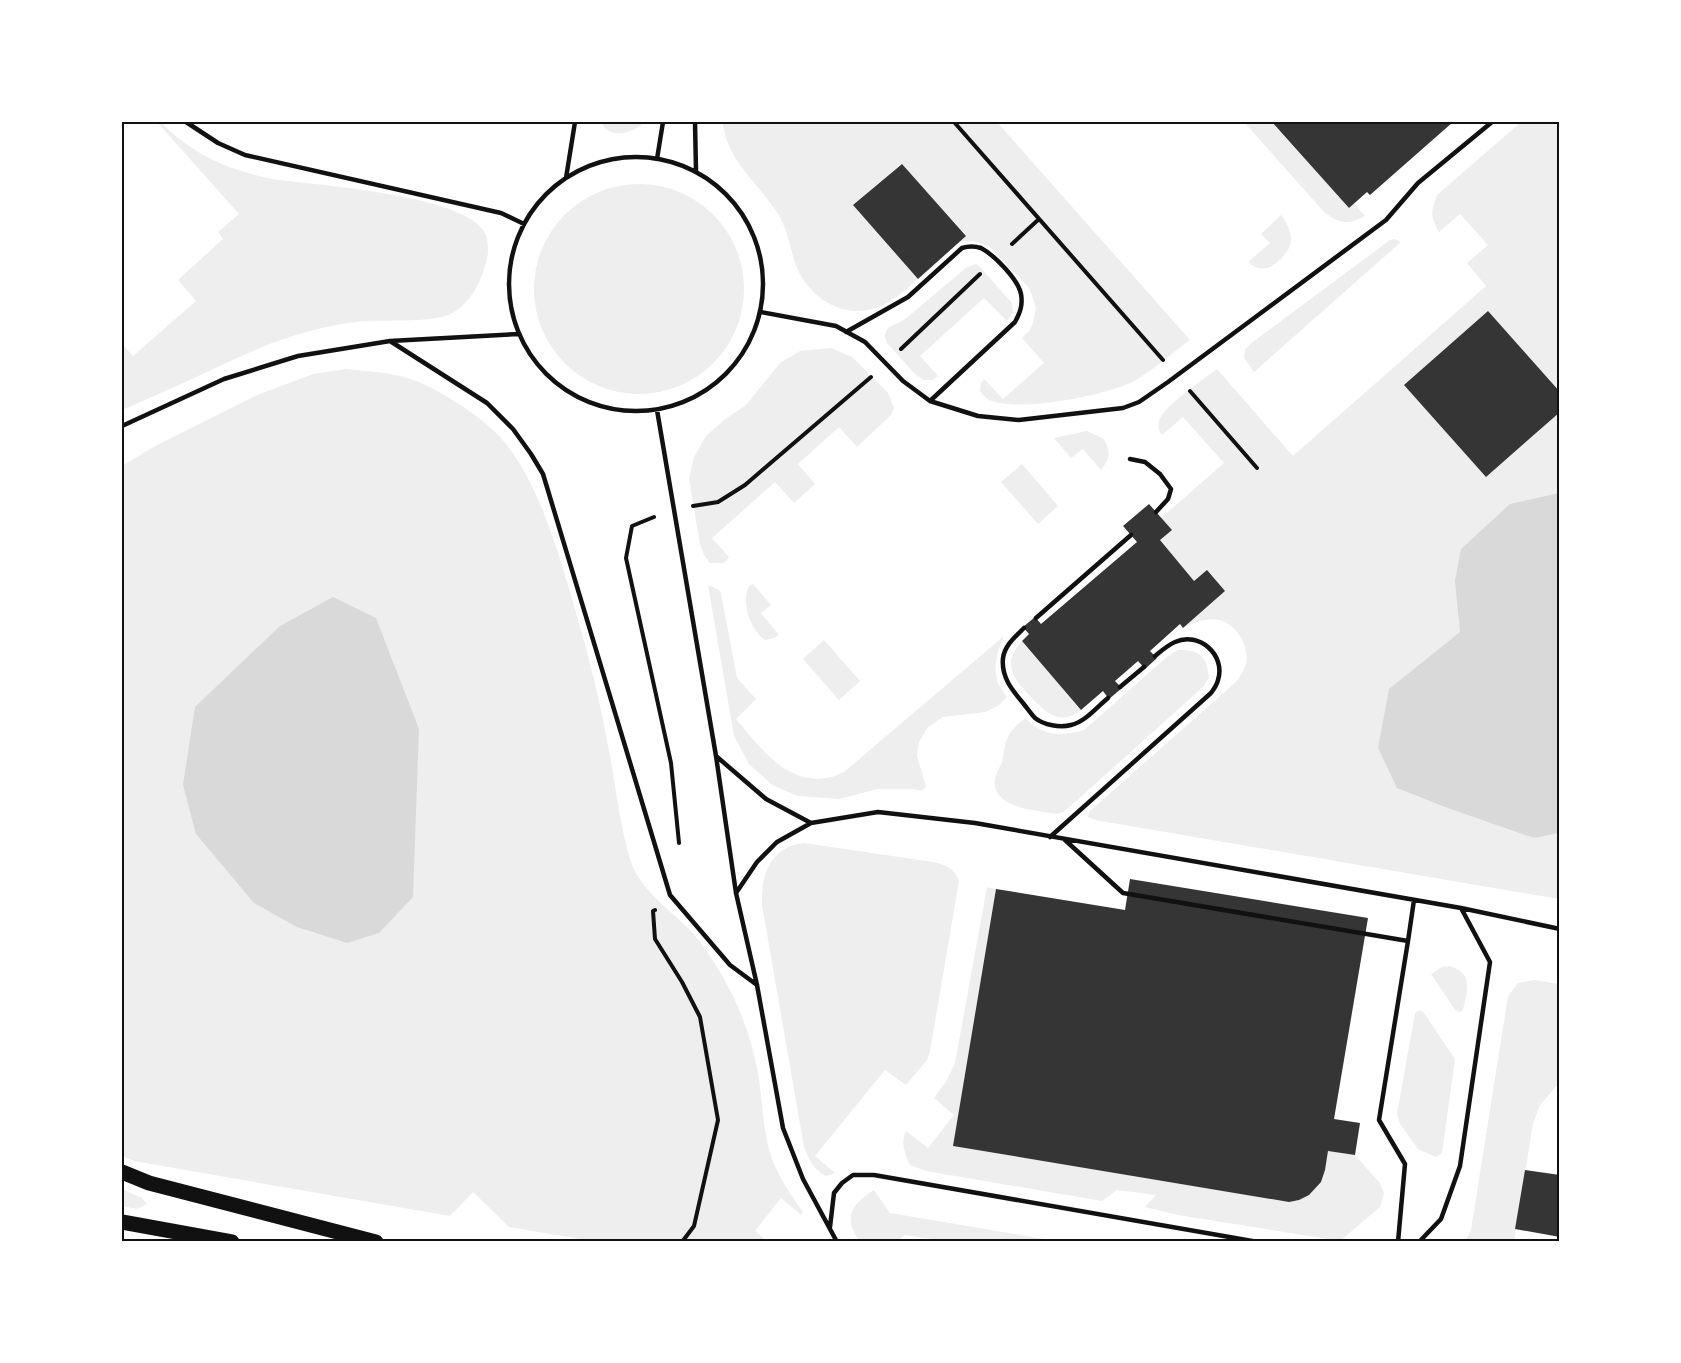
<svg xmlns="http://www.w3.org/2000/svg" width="1681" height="1363" font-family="Arial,sans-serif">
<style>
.green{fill:#eee}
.water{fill:#d9d9d9}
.building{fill:#353535}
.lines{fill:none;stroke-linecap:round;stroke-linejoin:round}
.path{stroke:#111;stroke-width:4}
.service{stroke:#111;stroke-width:4.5}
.primary{stroke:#111;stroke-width:15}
.neatline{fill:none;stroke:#111;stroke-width:2}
</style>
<rect width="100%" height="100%" fill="#fff"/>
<path class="green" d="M 157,122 L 161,122 C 182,145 215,164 245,172 C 254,175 263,177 272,179 C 313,185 469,194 486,235 C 488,240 488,247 488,253 C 484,276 472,305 448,315 C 431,322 391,320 372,321 C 357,321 341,324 327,327 C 287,335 249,352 213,369 C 182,384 152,397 122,410 L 122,344 L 133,356 L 196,301 L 178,280 L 223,239 L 218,232 L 239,214 Z
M 601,122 L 645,122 C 636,130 619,138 607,130 C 604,128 603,124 601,122 Z
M 722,122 L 997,122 L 1190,340 C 1172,353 1154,370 1134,381 C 1109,395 1010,415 986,398 C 984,396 982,394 980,391 L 981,383 L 984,379 L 1003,399 L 1044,363 L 1022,338 L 1029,331 L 1033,323 L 1036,308 L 1030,289 L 989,246 L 973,241 L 959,242 L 966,235 L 901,164 L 853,205 L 918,279 C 907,288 895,300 881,306 C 848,321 812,301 798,270 C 790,252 789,231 778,214 C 764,191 742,173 730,148 C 726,140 724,130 722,122 Z
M 1244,122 L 1272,122 L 1349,208 L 1354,203 L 1365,216 C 1347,226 1339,223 1324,212 Z
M 1521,122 L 1559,122 L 1559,899 L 1095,820 L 1088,817 L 1089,812 L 1237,681 C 1240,676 1244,670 1246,664 C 1250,647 1237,624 1219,620 C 1207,617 1193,623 1183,628 L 1225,591 L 1207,570 L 1194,581 L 1160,540 L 1171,530 L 1161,518 L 1224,463 L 1183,417 L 1162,435 C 1159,431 1157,426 1159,421 C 1162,407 1204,379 1217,369 L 1293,456 L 1486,286 L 1467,263 L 1488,245 L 1460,214 L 1439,232 C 1430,216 1431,212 1437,195 Z
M534 289a105 105 0 1 1 210 0a105 105 0 1 1-210 0Z
M 1281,215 C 1286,222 1292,231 1291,241 C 1290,252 1276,266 1266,268 C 1259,270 1253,266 1248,262 L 1270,243 L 1261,234 Z
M 1395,239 L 1401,242 L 1254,372 L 1244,358 L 1245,350 L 1250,344 L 1390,240 Z
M 976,264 L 980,267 L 1011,302 C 1014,311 1013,315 1007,321 L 984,298 L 920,356 L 938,376 L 932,380 L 924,380 L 915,374 L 887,343 L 885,336 L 886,331 L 889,327 L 904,320 L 967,267 Z
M 831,348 L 852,357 L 888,393 L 894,408 L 891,415 L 857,447 L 839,427 L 798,464 L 815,484 L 794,503 L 775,482 L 712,538 L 729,557 L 724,563 L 710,563 L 704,555 L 700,544 L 689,479 L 694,457 L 706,436 L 724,420 L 746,405 L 780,363 L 800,351 Z
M 346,369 C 366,371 387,372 407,378 C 424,383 442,393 457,403 C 473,413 489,425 501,438 C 536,478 555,542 570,592 C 585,643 599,694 608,746 C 616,785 619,824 631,862 C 639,888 672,912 691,931 C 707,949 722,974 733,996 C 744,1019 752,1043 757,1068 C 763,1098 762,1130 772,1159 C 779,1178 792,1196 803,1212 L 801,1215 L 781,1198 L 755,1231 L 767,1241 L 592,1241 L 509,1227 L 473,1192 L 450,1216 L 134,1161 L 122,1156 L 122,466 L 157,445 L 257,395 L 313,374 Z
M 1087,431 L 1104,439 C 1111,454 1110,457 1101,470 L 1083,449 L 1071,458 L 1054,438 Z
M 1022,464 L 1058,506 L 1038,524 L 1001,482 Z
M 753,584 L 771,605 L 761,613 L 779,635 L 774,638 L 765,640 C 751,631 740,601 749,586 Z
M 708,585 L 719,590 L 721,594 L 737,678 L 756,699 L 736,719 C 760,747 785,784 826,778 C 832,778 838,774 844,772 L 1004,636 C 998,650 993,665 997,680 C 998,686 1004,692 1007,697 L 999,705 L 986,712 L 943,717 L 928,727 L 919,742 L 917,756 L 926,787 L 921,791 L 914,789 L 878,789 L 839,799 L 798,796 L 772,785 L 749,764 L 734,736 Z
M 824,640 L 860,681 L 839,700 L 803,659 Z
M 1022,641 L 1081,710 C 1059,727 1045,712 1029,695 C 1020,685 1011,677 1011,662 C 1011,655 1017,647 1022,641 Z
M 1178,650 C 1200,650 1207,656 1209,678 L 1203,687 L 1064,812 L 1057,814 C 1037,810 991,809 995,779 C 996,773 1000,767 1002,762 C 1004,754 1004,746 1007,739 C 1010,730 1019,724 1025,718 C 1043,736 1061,737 1084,730 L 1168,656 Z
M 804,843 L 933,862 C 947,865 954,868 959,881 L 930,1051 L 927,1060 L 906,1085 L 885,1070 L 815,1156 L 835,1173 L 826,1176 C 813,1169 809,1160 804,1147 L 762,905 C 761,885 765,860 785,849 C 790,845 798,844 804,843 Z
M 987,887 L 996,889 L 953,1146 L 1289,1202 C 1319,1195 1323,1179 1328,1151 L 1355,1155 L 1379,1182 L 1384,1193 L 1380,1207 L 1340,1241 L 1178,1215 L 1145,1207 L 1156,1195 L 1117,1190 L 1102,1201 L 926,1171 L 910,1165 C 905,1153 900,1143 906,1131 L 928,1148 L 954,1115 L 934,1098 L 947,1080 L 955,1063 Z
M 1449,966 C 1474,972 1467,991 1463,1010 L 1460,1012 L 1455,1010 L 1431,974 L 1442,967 Z
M 1534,980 L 1559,984 L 1559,1083 L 1540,1105 L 1533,1124 L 1514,1241 L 1465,1241 L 1471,1230 L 1508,996 L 1518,983 Z
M 1420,1010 L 1424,1013 L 1455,1059 L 1442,1153 L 1436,1157 L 1418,1149 L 1400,1124 L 1397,1114 L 1415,1013 Z
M 122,1189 L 142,1198 L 147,1204 L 137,1209 L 122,1206 Z
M 874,1190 L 890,1213 L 1057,1241 L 946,1241 L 905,1235 L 898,1241 L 859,1241 C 843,1217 851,1205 874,1190 Z"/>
<path class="water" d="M 1559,493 L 1559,833 L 1534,838 L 1445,807 L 1397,788 L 1378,748 L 1389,689 L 1460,632 L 1455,581 L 1461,549 L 1510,504 Z
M 333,597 L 376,618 L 419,729 L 413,897 L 379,933 L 347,943 L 297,927 L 254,903 L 196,834 L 183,785 L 195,707 L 280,626 Z"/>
<path class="building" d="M 1272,122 L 1453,122 L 1370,195 L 1367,192 L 1349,208 Z
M 902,164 L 966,236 L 918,279 L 853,205 Z
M 1488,311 L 1560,392 L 1560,412 L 1486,477 L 1404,385 Z
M 1149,504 L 1172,530 L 1160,540 L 1194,581 L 1207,570 L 1225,591 L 1183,628 L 1180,624 L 1150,651 L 1157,658 L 1145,669 L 1138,661 L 1115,681 L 1122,688 L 1109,699 L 1103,691 L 1081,710 L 1022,641 L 1029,634 L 1023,627 L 1035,617 L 1041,624 L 1137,542 L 1123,526 Z
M 1130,879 L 1368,918 L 1334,1119 L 1360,1123 L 1355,1155 L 1328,1151 L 1325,1170 L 1321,1182 L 1309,1195 L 1299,1200 L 1289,1202 L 953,1146 L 996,889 L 1125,910 Z
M 1525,1170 L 1560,1175 L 1560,1237 L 1515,1229 Z"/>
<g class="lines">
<path class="path" d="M 954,122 L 1163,360
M 1012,244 L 1039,219
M 901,349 L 980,274
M 1190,391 L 1257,468
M 693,506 L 718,502 L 745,485 L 871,377
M 654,517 L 632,526 L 626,558 L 671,763 L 679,843
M 655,910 L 653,911 L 655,939 L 682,982 L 700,1017 L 718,1120 L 694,1226 L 682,1242"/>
<path class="service" d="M 186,122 L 218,143 L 245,155 L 501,213 L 524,224
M 695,122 L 696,171
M509 284a127 127 0 1 1 254 0a127 127 0 1 1-254 0Z
M 657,159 L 663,122
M 566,178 L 575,122
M 761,312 L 836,326 L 865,342 L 903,381 L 930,401 L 978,416 L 1019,420 L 1123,408 L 1139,402 L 1168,382 L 1386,220 L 1418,183 L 1492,122
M 846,332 L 908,297 L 962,248 C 968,246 975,246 981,248 C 994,255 1018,279 1021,294 C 1023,305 1020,313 1015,322 L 930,401
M 390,341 L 487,403 L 513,429 L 531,454 L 543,474 L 670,895 L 730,965 L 757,985
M 657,410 L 716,756 L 736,893 L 757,985 L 783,1128 L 803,1179 L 837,1242
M 122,426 L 224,379 L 298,356 L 390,341 L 519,334
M 1130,459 L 1145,462 L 1160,474 L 1171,489 L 1168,499 L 1156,512
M 1036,618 L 1131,535
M 1024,628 C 1015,637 1005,645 1003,658 C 1001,677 1012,690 1023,703 C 1027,708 1031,714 1035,718 C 1044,725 1060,728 1071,725 C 1085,722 1097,707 1108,698
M 1120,687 L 1144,667
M 716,756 L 766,799 L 811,823
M 1050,837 L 1211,693 C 1214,689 1217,685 1218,680 C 1226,655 1199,631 1175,642 C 1168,645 1161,651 1155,656
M 1065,840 L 1123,893 L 1408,941 L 1379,1120 L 1405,1164 L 1398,1242
M 736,893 L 757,862 L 777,842 L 811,823 L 878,812 L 975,823 L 1461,908 L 1560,929
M 1408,941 L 1414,900
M 830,1227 L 834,1193 L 842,1183 L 853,1175 L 874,1175 L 1258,1242
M 1419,1242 L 1441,1219 L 1460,1166 L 1490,962 L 1461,908"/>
<path class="primary" d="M 122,1172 L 149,1183 L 376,1242
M 122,1222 L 232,1242"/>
</g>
<rect width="1681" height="1363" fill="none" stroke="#ffffff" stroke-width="246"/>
<rect x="123" y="123" width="1435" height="1117" class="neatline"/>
</svg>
